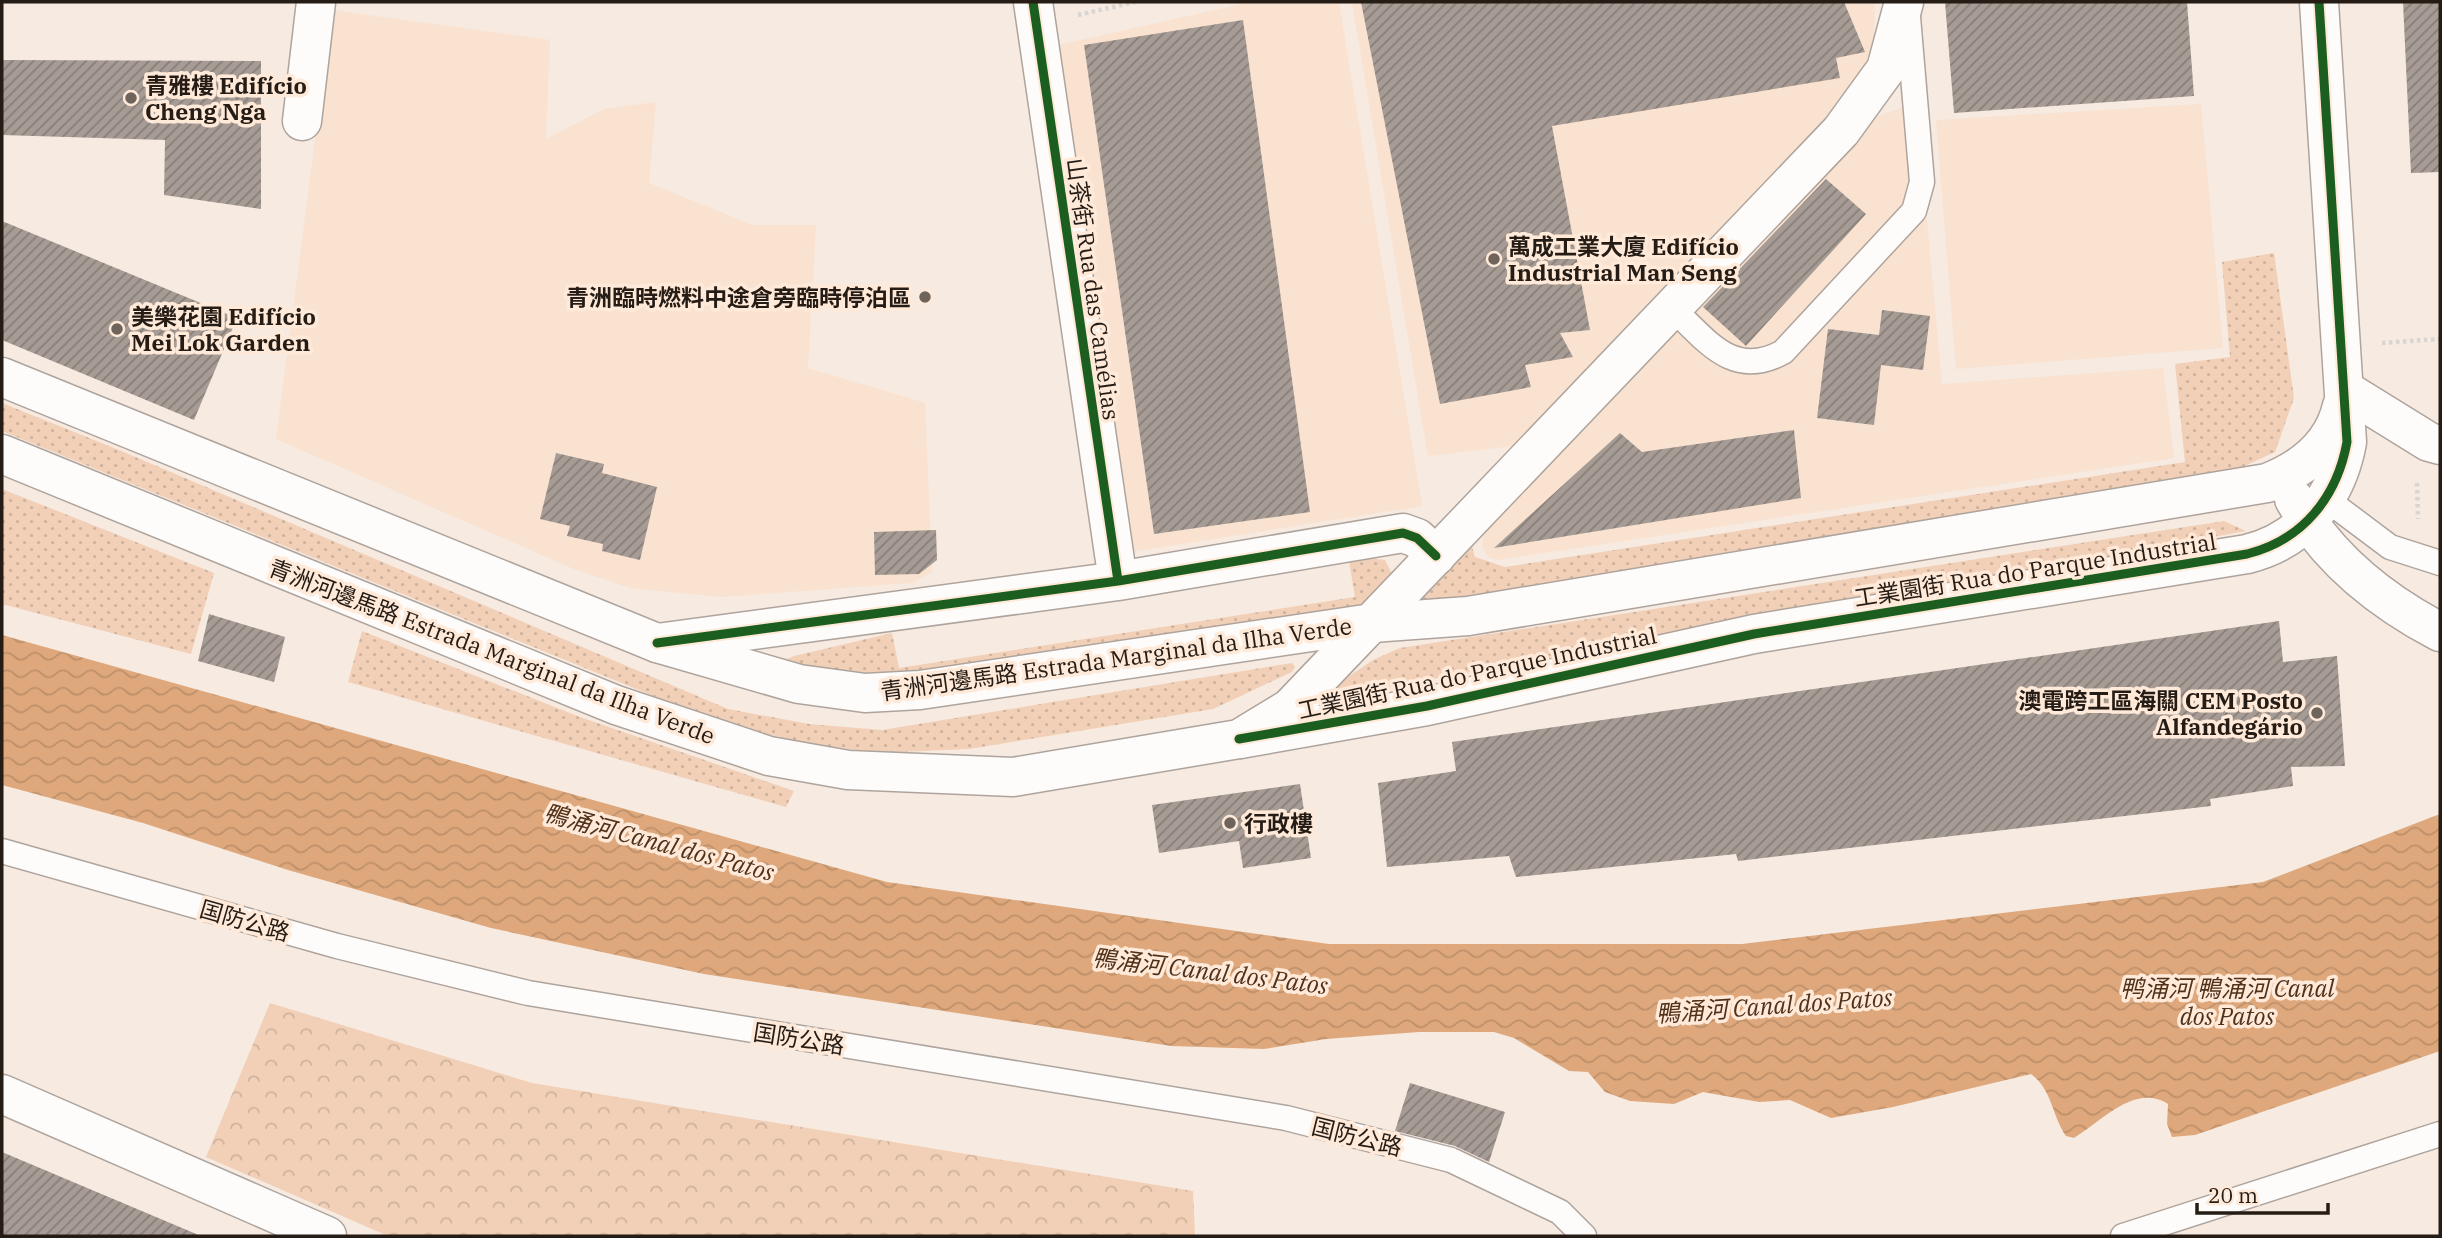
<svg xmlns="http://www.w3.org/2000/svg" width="2442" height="1238" font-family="'IBM Plex Serif','Noto Sans SC',serif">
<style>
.built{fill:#fae2d0}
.grass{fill:url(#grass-dots)}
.forest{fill:url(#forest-crowns)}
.water{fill:url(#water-waves)}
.building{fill:url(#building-hatch)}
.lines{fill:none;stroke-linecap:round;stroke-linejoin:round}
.lane-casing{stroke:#aea49d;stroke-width:27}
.street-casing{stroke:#aea49d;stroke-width:41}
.secondary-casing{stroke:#aea49d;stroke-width:41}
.path{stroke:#d8d5d3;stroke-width:4.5;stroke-dasharray:3.5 3.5;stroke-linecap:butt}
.lane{stroke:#fefcfa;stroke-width:24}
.street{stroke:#fefcfa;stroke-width:38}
.secondary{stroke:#fefcfa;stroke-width:38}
.cycleway-casing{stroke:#ffe9d8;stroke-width:13}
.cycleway{stroke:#1b5e20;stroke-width:9}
.poi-dot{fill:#6e645c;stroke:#ffe9d8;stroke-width:2.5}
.labels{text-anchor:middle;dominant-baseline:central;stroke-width:7;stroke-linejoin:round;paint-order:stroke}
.poi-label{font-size:23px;font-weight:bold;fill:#251c15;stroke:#ffe9d8;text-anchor:start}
.street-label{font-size:23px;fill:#251c15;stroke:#ffe9d8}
.water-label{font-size:24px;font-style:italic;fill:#503119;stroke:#ffe9d8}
</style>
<defs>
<pattern id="grass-dots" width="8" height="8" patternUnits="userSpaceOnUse" patternTransform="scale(1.75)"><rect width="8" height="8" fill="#f2d0b7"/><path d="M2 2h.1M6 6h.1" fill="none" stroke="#cfb29c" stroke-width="1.8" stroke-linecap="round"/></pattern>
<pattern id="forest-crowns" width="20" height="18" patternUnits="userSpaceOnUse" patternTransform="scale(1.75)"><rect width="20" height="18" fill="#f2d0b7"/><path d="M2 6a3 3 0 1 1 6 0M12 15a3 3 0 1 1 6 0" fill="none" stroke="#cfb29c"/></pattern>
<pattern id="water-waves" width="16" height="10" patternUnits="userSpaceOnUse" patternTransform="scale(1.75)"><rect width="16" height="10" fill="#dea87c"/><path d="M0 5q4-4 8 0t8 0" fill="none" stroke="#be906a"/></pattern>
<pattern id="building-hatch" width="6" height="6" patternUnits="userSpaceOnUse" patternTransform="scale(1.75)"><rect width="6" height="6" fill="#a69c95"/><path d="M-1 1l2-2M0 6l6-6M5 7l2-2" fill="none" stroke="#877e78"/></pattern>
</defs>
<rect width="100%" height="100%" fill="#f6eae1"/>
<path class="built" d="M 1250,2 L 1339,2 L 1422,506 L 1125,553 L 1045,48 Z
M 1352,2 L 1875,2 L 1875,3 L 1874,39 L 1857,86 L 1531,444 L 1428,456 Z
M 332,10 L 550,40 L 546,139 L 604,109 L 656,102 L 649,183 L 753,225 L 816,225 L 808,368 L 925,403 L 932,572 L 912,583 L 722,597 L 630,588 L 576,570 L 276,439 Z
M 1916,102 L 1942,384 L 2163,368 L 2174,458 L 1498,560 L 1488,557 L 1482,547 L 1484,533 L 1873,118 Z
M 2201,104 L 2223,348 L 1956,369 L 1936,120 Z"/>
<path class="grass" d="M 2274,253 L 2294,398 L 2275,452 L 2240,468 L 1475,598 L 1420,599 L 1469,537 L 1475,557 L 1505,567 L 2185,462 L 2175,364 L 2230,357 L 2222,262 Z
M 2,403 L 119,450 L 728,709 L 809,724 L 882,730 L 1292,663 L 1295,667 L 1292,672 L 1213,709 L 969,749 L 877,753 L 799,742 L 710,719 L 2,431 Z
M 2,489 L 214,573 L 191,654 L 2,604 Z
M 2224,521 L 2246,531 L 1312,701 L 1373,660 L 1400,648 Z
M 1368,558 L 1385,560 L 1393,576 L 1380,606 L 916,678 L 854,679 L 787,665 L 787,659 L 794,656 L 892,633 L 899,668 L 1355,597 L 1349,561 Z
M 362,631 L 580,717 L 794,791 L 786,807 L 348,682 Z"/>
<path class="forest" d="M 270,1003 L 532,1083 L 1193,1191 L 1195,1236 L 388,1236 L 206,1157 Z"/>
<path class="water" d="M 2,635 L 887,882 L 1329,944 L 1742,944 L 2263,882 L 2440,814 L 2440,1051 L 2195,1135 L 2172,1137 L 2167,1124 L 2168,1104 C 2135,1083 2102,1121 2074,1138 L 2066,1136 C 2052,1116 2052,1089 2031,1074 L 1893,1107 L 1831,1118 L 1790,1100 L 1759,1102 L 1703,1092 L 1674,1104 L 1630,1101 L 1605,1092 L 1588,1072 L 1569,1071 L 1514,1038 L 1494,1032 L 1419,1032 L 1326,1039 L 1264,1049 L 1171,1046 L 704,974 L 491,928 L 288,870 L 143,823 L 2,785 Z"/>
<path class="building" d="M 1361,2 L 1844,2 L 1865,52 L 1836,58 L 1840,78 L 1552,126 L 1590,330 L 1560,333 L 1573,357 L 1525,365 L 1531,387 L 1440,404 Z
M 1945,2 L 2187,2 L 2194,96 L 1954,113 Z
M 2403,2 L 2440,2 L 2440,172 L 2411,173 Z
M 1243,20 L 1310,512 L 1154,534 L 1084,45 Z
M 2,60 L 261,61 L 261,209 L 164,195 L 165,140 L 2,135 Z
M 1826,179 L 1866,214 L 1746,346 L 1703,307 Z
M 2,221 L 237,318 L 194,420 L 2,340 Z
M 1882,310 L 1930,316 L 1923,370 L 1881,365 L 1874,425 L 1817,418 L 1828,329 L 1879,335 Z
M 1794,430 L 1801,498 L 1494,548 L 1620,433 L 1642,452 Z
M 556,453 L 604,464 L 602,473 L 657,487 L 640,560 L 602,551 L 603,544 L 567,536 L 570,526 L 540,519 Z
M 936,530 L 937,560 L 919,574 L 875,575 L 874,532 Z
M 209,614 L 285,637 L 274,682 L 198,661 Z
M 2279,621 L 2283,662 L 2337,656 L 2345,766 L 2291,767 L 2293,786 L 2210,799 L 2211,806 L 1738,861 L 1736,854 L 1516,877 L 1509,856 L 1387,867 L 1378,783 L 1456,771 L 1452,742 Z
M 1300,784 L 1311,858 L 1243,868 L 1239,841 L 1159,853 L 1152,805 Z
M 1410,1083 L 1505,1112 L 1489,1162 L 1455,1146 L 1395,1131 Z
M 2,1152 L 201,1236 L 2,1236 Z"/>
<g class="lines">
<g class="lane-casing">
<path id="lane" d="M 1672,308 C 1706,339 1732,380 1783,352 L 1914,211 L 1922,182 L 1908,17
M 2326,499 L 2390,547 L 2440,563
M 2,851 L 337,946 L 528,993 L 1286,1118 L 1451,1160 L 1560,1212 L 1584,1236
M 2123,1236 L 2440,1134"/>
</g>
<g class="street-casing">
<path id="street" d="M 1033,2 L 1118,581
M 302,121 L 316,2
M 2345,390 L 2429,442 L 2440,445
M 2294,499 C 2327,558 2381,601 2440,632
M 1372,623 L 1468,616 L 2267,483 C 2303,469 2333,446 2342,406
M 657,643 L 1118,581 L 1403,533 L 1417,538 L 1436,556
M 1240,739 L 1427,706 L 1754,634 L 2247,554 C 2303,540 2337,497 2347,442 L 2319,2
M 2,1094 L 327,1236"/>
</g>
<g class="secondary-casing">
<path id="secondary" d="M 2,377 L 657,643 L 799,684 L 865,693 L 920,690 L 1372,623
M 2,454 L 616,705 L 769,756 L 848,770 L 1013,777 L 1239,739 L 1290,708 L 1841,131 L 1886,69 L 1904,2"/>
</g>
<path class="path" d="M 1078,15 L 1135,2
M 2382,343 L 2440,339
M 2417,483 L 2418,519"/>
<use href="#lane" class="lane"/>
<use href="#street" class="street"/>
<use href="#secondary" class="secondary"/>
<g class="cycleway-casing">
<path id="cycleway" d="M 1033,2 L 1118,581
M 657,643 L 1118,581 L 1403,533 L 1417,538 L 1436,556
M 1239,739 L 1427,706 L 1754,634 L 2247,554 C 2303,540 2337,497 2347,442 L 2319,2"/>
</g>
<use href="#cycleway" class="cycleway"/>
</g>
<g class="poi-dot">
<circle cx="131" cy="98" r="7"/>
<circle cx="1494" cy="259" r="7"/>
<circle cx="925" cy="297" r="7"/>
<circle cx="117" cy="329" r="7"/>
<circle cx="2317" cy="713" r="7"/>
<circle cx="1230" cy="823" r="7"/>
</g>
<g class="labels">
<g class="poi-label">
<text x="145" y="85">青雅樓 Edifício<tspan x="145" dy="26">Cheng Nga</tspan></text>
<text x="1508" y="246">萬成工業大廈 Edifício<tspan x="1508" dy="26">Industrial Man Seng</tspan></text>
<text x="911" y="297" text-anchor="end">青洲臨時燃料中途倉旁臨時停泊區</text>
<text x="131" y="316">美樂花園 Edifício<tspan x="131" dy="26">Mei Lok Garden</tspan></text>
<text x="2303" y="700" text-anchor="end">澳電跨工區海關 CEM Posto<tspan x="2303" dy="26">Alfandegário</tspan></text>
<text x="1244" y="823">行政樓</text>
</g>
<g class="street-label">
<text transform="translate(1094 289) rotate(82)">山茶街 Rua das Camélias</text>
<text transform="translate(2035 569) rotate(-9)">工業園街 Rua do Parque Industrial</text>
<text transform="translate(492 651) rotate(21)">青洲河邊馬路 Estrada Marginal da Ilha Verde</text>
<text transform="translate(1116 658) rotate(-8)">青洲河邊馬路 Estrada Marginal da Ilha Verde</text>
<text transform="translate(1477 672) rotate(-12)">工業園街 Rua do Parque Industrial</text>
<text transform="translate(245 920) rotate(16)">国防公路</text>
<text transform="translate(799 1038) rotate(9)">国防公路</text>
<text transform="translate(1357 1136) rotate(14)">国防公路</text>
</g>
<g class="water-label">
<text transform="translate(659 842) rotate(15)">鴨涌河 Canal dos Patos</text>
<text transform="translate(1210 971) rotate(7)">鴨涌河 Canal dos Patos</text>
<text x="2227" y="988">鸭涌河 鴨涌河 Canal<tspan x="2227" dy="28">dos Patos</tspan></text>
<text transform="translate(1774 1005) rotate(-4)">鴨涌河 Canal dos Patos</text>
</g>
</g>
<rect width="2442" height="1238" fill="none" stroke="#251c15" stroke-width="7"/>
<path d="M2197 1203v10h131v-10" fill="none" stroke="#251c15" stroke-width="3.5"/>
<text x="2208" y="1203" font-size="21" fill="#251c15" stroke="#ffe9d8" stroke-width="5" paint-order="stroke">20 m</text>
</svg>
